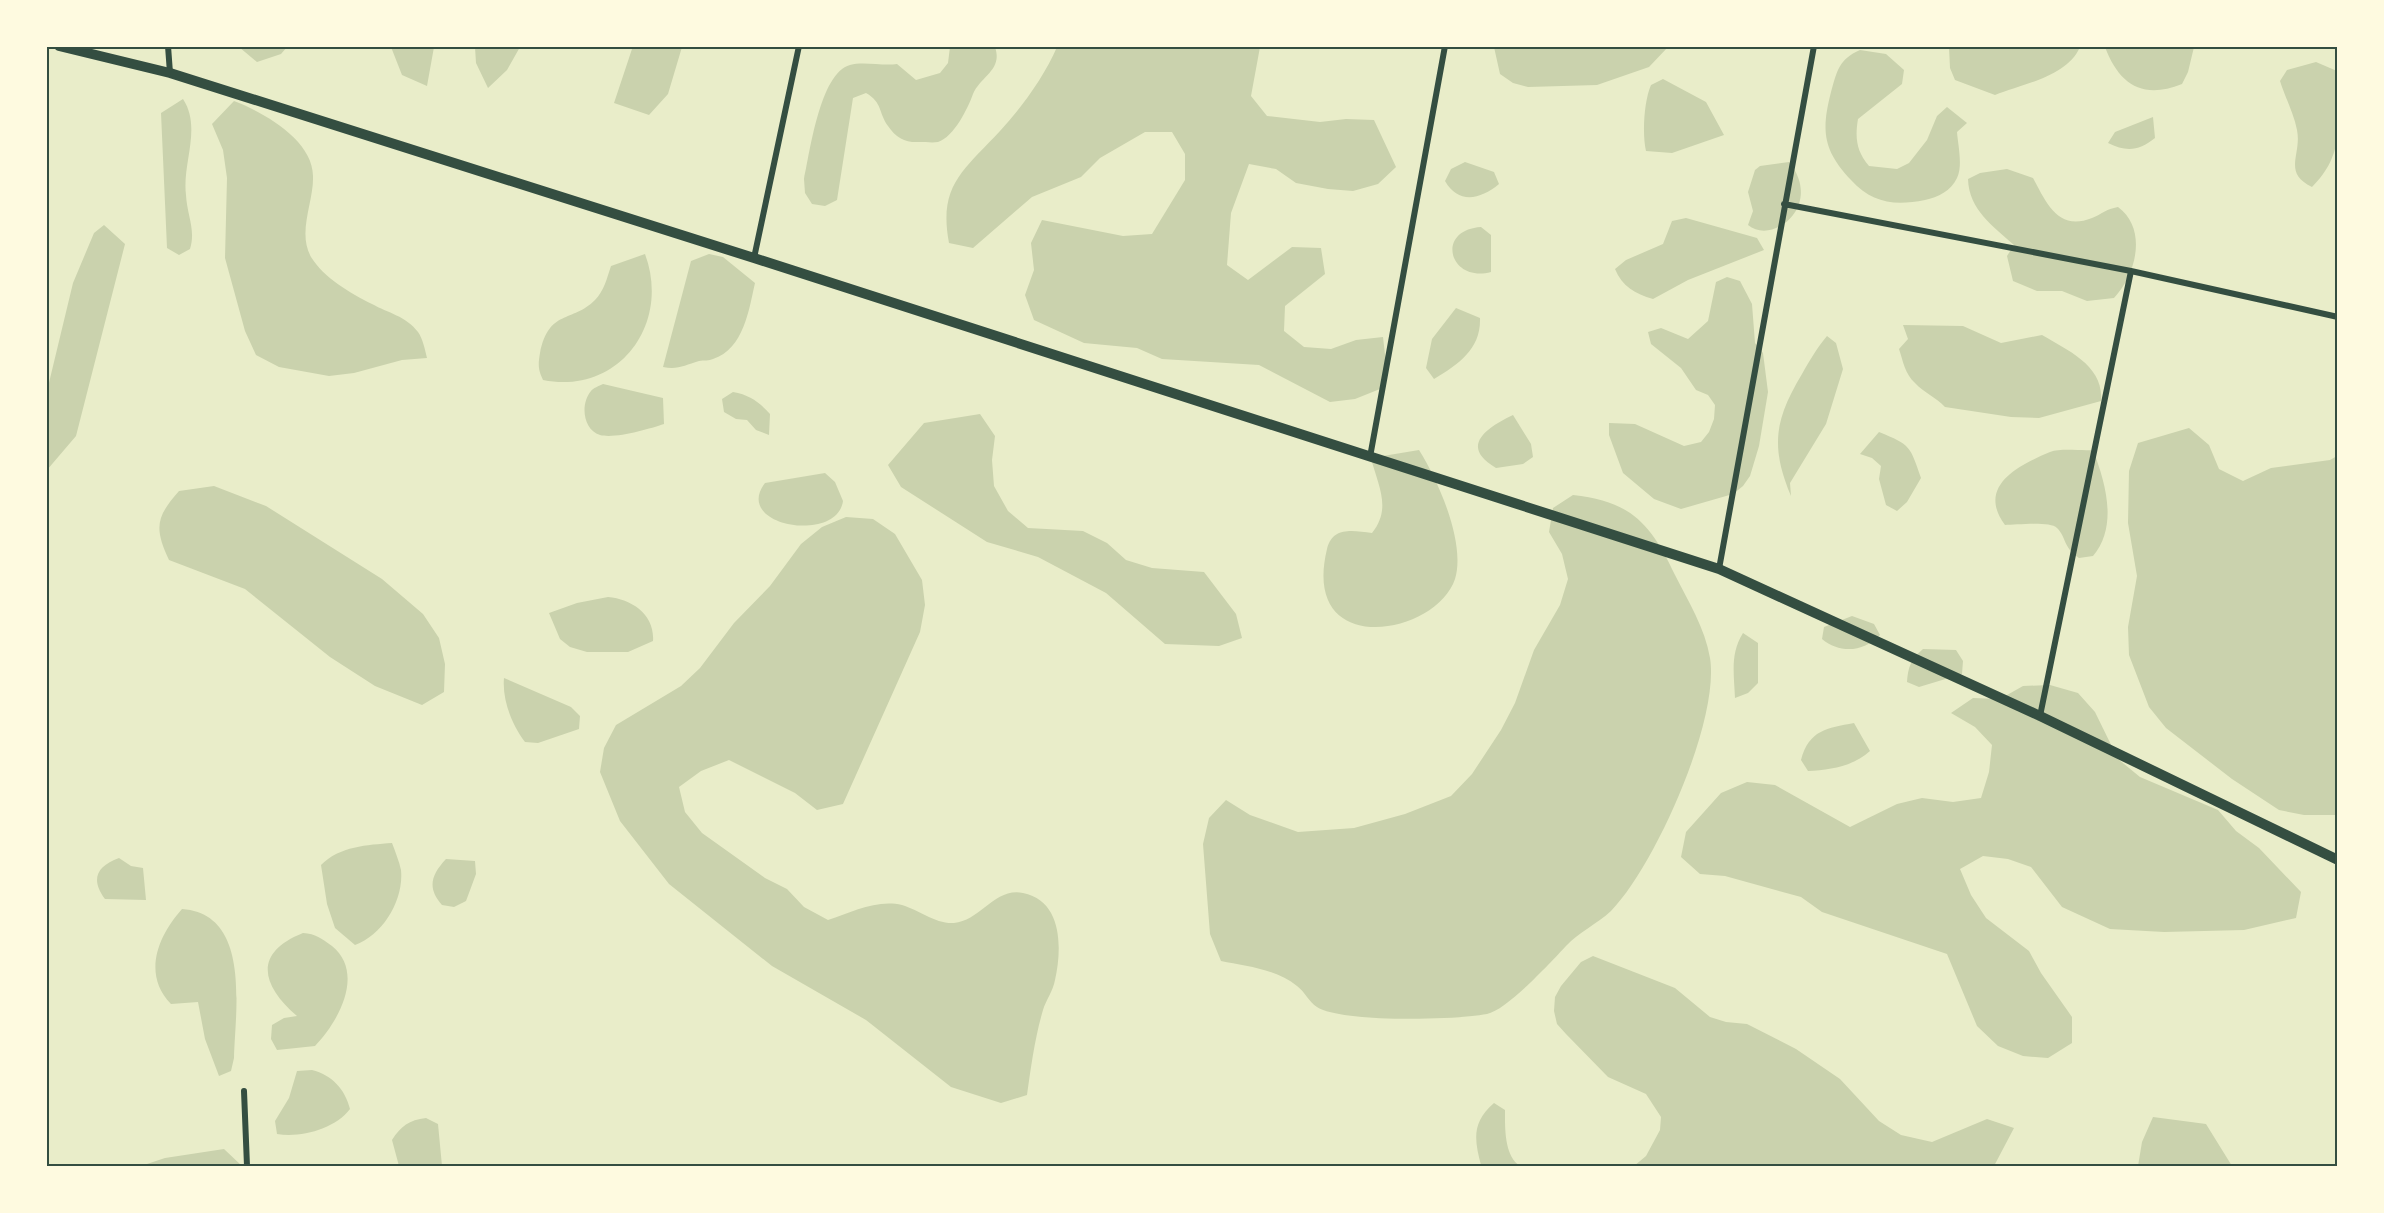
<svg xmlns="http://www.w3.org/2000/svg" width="2384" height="1213" font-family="Barlow,sans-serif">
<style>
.green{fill:#cad2ad}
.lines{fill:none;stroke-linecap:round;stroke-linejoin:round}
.minor{stroke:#344e41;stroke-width:6}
.tertiary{stroke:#344e41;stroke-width:10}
.neatline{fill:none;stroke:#344e41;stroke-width:2}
</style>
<rect width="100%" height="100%" fill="#e9edc9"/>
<path class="green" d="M 633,46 L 682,47 L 668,94 L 649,115 L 614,103 Z
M 239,47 L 287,47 L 281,54 L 257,62 Z
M 391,47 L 434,47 L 427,86 L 402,75 Z
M 475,47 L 475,46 L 520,47 L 507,70 L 488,88 L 476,63 Z
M 950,47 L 995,47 C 1003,70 981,76 973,94 C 968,108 954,137 938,142 C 933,143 925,142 920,142 C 906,143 896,138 888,126 C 878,112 883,103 866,93 L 853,98 L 837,200 L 825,206 L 812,204 L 805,193 L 804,179 C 810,152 820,73 850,65 C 863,61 882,66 897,64 L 916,80 L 940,73 L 948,63 Z
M 1057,47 L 1260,47 L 1251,96 L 1267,116 L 1320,122 L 1346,119 L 1374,120 L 1396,167 L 1378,184 L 1353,191 L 1328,189 L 1296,183 L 1276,169 L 1249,164 L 1231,213 L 1227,265 L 1248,280 L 1292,247 L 1321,248 L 1325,274 L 1285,306 L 1284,331 L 1304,347 L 1331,349 L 1356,340 L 1383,337 L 1386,363 L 1380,389 L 1355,399 L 1330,402 L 1259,365 L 1162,359 L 1137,348 L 1084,343 L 1034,320 L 1025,295 L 1034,270 L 1031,243 L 1042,220 L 1123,236 L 1152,234 L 1185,180 L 1185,154 L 1172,132 L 1145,132 L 1100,158 L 1081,177 L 1032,197 L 973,248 L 949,243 C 938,185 964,170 1000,131 C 1022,107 1044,77 1057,47 Z
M 1494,47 L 1494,46 L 1668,47 L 1649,67 L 1597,85 L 1528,87 L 1513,83 L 1500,74 Z
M 1949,47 L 2080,47 C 2067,77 2022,84 1995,95 L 1955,80 L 1950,68 Z
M 2105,47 L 2194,47 L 2188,72 L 2182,84 C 2142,100 2119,84 2105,47 Z
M 1860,50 L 1886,54 L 1904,70 L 1902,84 L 1858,119 C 1855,137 1856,151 1869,166 L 1897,169 L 1909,163 L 1927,140 L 1937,116 L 1947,107 L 1967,123 L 1957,132 C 1958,145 1963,166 1957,178 C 1951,191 1938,197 1925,200 C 1894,206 1872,203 1851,180 C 1823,150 1821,131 1831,92 C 1837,71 1839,59 1860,50 Z
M 2316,62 L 2337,71 C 2338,116 2347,153 2312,187 C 2282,172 2302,155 2297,130 C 2294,114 2285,97 2280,81 L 2287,70 Z
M 1663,79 L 1706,102 L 1724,135 L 1672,153 L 1646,151 C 1642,134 1644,101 1651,85 Z
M 183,99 C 202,128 182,163 186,195 C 187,215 196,230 190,249 L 179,255 L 167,248 L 161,113 Z
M 234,101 C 263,112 313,140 313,176 C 314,202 297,232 311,257 C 324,278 350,293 372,304 C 388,313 406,316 418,332 C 423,339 425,350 427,358 L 402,360 L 354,373 L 329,376 L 279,367 L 256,355 L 245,331 L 225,258 L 227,178 L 223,150 L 212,124 Z
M 2153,117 L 2155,138 C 2139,151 2126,152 2108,143 L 2115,132 Z
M 1465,162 L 1494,172 L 1499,184 C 1480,200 1458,204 1445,181 L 1451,169 Z
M 1789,162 C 1824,205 1773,246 1748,225 L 1753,211 L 1748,192 L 1755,170 L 1760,166 Z
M 2007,169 L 2033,178 C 2046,202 2058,232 2092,218 C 2102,214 2106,209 2118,207 C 2148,229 2136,275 2114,298 L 2087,301 L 2062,291 L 2037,291 L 2013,281 L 2007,256 L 2014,245 C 1993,226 1969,210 1968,179 L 1980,173 Z
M 1686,218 L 1757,238 L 1764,250 L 1688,280 L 1653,299 C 1635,294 1622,286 1615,269 L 1626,260 L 1663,244 L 1672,221 Z
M 104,225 L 125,244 L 76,436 L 47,470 L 47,391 L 73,283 L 94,233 Z
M 1481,227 L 1491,235 L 1491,272 C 1449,283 1435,230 1481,227 Z
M 645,254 C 671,324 619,395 543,380 C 538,369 538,365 540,353 C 549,309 572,323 595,300 C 604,291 607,278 611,266 Z
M 709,254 L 723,257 L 755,283 C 749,309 744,349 713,359 C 709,361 704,360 699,361 C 685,365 678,370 663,367 L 691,261 Z
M 1727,277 L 1740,281 L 1752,304 L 1755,343 L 1763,353 L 1768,392 L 1759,446 L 1750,476 L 1743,486 L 1733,494 L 1681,509 L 1654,499 L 1623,473 L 1609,435 L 1609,423 L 1635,424 L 1684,446 L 1701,442 L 1709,432 L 1714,419 L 1715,405 L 1708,395 L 1696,390 L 1681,368 L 1651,344 L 1648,332 L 1661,328 L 1688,339 L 1708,321 L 1716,282 Z
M 1456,308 L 1480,318 C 1481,349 1459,364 1434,379 L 1426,368 L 1432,339 Z
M 1903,325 L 1963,326 L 2001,343 L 2042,335 C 2069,351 2104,366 2101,401 L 2039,418 L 2011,417 L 1945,407 C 1936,397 1924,393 1915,383 C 1905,374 1903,361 1899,349 L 1908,339 Z
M 1827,336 L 1836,343 L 1843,369 L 1826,424 L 1790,483 L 1791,496 C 1770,446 1775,419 1802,374 C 1810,360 1817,348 1827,336 Z
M 603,384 L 663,398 L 664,424 C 649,429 615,439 600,435 C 583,430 580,404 591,391 C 593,388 599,386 603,384 Z
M 733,392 C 750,395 759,402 770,414 L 769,435 L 756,430 L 747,420 L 736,419 L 724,412 L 722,399 Z
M 980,414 L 995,436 L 992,460 L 994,486 L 1008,511 L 1028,528 L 1083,531 L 1107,543 L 1126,560 L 1152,568 L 1204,572 L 1236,614 L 1242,638 L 1219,646 L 1165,644 L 1106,593 L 1038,557 L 987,542 L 901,487 L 888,465 L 924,423 Z
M 1513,415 L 1531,444 L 1533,457 L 1523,464 L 1496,468 C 1458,446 1488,427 1513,415 Z
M 2189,428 L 2209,445 L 2219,469 L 2243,481 L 2271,468 L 2330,460 L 2337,456 L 2337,815 L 2304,815 L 2279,810 L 2232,779 L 2166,728 L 2149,707 L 2129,655 L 2128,627 L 2137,576 L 2128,523 L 2129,471 L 2138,443 Z
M 1879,432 C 1911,445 1910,446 1921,478 L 1907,502 L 1897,511 L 1886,505 L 1879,479 L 1881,466 L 1872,458 L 1860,454 Z
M 1419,450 C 1438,480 1466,543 1455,579 C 1436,636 1300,660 1327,549 C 1333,526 1353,531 1372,533 C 1392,508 1378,486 1371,458 Z
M 2093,450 C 2106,484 2118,526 2093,556 L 2079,558 C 2062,546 2067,538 2057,528 C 2050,521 2016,525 2005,525 C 1976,486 2019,465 2050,452 C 2061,448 2080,451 2093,450 Z
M 825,473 L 835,482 L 843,501 C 837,544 732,526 765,483 Z
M 214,486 L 266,506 L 382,579 L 423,614 L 439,638 L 445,664 L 444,692 L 422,705 L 375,686 L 330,657 L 245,589 L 169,560 C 154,528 156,517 179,491 Z
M 1573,495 C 1631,501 1651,524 1675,575 C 1688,601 1705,628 1710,658 C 1720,720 1655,866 1611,911 C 1597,924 1579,932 1566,946 C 1551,962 1507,1010 1487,1014 C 1456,1020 1342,1023 1317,1007 C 1309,1002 1305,992 1297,986 C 1277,969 1245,966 1221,961 L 1210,934 L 1203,844 L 1209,818 L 1226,800 L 1250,815 L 1298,832 L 1354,828 L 1405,814 L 1451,796 L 1472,774 L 1501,730 L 1515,703 L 1534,650 L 1560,605 L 1568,579 L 1562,554 L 1549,532 L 1553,508 Z
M 846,517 L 873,519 L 895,534 L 922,580 L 925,605 L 920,632 L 843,804 L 817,810 L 795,793 L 729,760 L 701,771 L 679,787 L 685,812 L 702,833 L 765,878 L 787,889 L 804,907 L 828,920 C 852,912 877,899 902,905 C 919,910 935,924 954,923 C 980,921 995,887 1023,893 C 1063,901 1062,949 1055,980 C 1053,991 1046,1000 1043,1010 C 1035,1037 1031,1067 1027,1095 L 1001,1103 L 951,1087 L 866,1020 L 772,966 L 669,884 L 620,821 L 600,772 L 604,748 L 616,725 L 681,686 L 700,668 L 734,623 L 770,586 L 801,544 L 822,527 Z
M 608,597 C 632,599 655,615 653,641 L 628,652 L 587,652 L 570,647 L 560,639 L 549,613 L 577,603 Z
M 1852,616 L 1874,624 L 1880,635 C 1864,652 1840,654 1822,639 L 1824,627 Z
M 1743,633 L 1758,643 L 1758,683 L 1748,693 L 1735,698 C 1734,673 1730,654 1743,633 Z
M 1923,649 L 1956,650 L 1963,661 L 1962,674 L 1919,687 L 1907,682 C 1908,667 1911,659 1923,649 Z
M 504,678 L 571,707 L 580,716 L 579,729 L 538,743 L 525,742 C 512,725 502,700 504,678 Z
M 2050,685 L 2078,693 L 2095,712 L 2118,759 L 2140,777 L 2218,810 L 2236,831 L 2259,848 L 2301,892 L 2296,918 L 2244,930 L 2164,932 L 2110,929 L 2062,907 L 2031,867 L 2008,859 L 1983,856 L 1960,869 L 1971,895 L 1986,918 L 2029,951 L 2041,973 L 2072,1017 L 2072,1043 L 2048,1058 L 2023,1056 L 1998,1046 L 1977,1026 L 1947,954 L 1822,912 L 1801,897 L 1725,876 L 1700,874 L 1681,857 L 1686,832 L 1721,793 L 1747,782 L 1775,785 L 1850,827 L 1897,804 L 1922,798 L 1953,802 L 1981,798 L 1989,772 L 1992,745 L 1975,727 L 1951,713 L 1973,698 L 2000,699 L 2023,686 Z
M 1854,723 L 1870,751 C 1854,766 1830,770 1808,771 L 1801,760 C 1809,730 1827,728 1854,723 Z
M 392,843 C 395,851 399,861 401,870 C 404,900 383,935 355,945 L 335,928 L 327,904 L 321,865 C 340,846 367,845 392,843 Z
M 119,858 L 131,866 L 143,868 L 146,900 L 105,899 C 90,879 97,866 119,858 Z
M 446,859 L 475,861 L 476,874 L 466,901 L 454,907 L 442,905 C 427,888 431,875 446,859 Z
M 182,909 C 252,914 235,1011 234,1058 L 231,1071 L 219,1076 L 205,1039 L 198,1002 L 171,1004 C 142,974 158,936 182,909 Z
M 303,933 C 316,934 321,938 332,946 C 365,973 339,1021 315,1046 L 277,1050 L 271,1039 L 272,1025 L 284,1018 L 297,1016 C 261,985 253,953 303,933 Z
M 1593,956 L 1675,988 L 1710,1017 L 1726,1022 L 1747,1024 L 1796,1049 L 1840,1079 L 1879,1121 L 1901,1135 L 1932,1142 L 1987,1119 L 2014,1128 L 1994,1166 L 1634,1166 L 1646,1156 L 1660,1130 L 1661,1117 L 1646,1094 L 1608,1077 L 1566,1034 L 1557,1024 L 1554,1011 L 1555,997 L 1561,986 L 1581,962 Z
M 312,1070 C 332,1075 345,1089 350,1109 C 335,1129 301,1138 277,1134 L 275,1121 L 289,1098 L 297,1071 Z
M 1494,1103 L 1505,1110 C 1505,1127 1504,1156 1520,1166 L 1481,1165 C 1474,1139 1472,1122 1494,1103 Z
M 2153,1117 L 2206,1124 L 2232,1166 L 2138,1166 L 2142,1142 Z
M 426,1118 L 438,1124 L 442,1166 L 399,1166 L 392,1140 C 401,1126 409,1120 426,1118 Z
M 224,1149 L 242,1166 L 141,1166 L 165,1158 Z"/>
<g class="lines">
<path class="minor" d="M 168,46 L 170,73
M 1784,204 L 2131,271 L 2338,317
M 754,258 L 799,46
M 1370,457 L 1445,46
M 1719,569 L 1814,46
M 2040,716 L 2131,271
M 244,1091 L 247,1166"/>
<path class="tertiary" d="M 59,46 L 170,73 L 754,258 L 1719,569 L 2040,716 L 2338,860"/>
</g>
<rect width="2384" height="1213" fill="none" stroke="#fefae0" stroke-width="96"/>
<rect x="48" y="48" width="2288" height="1117" class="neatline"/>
</svg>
